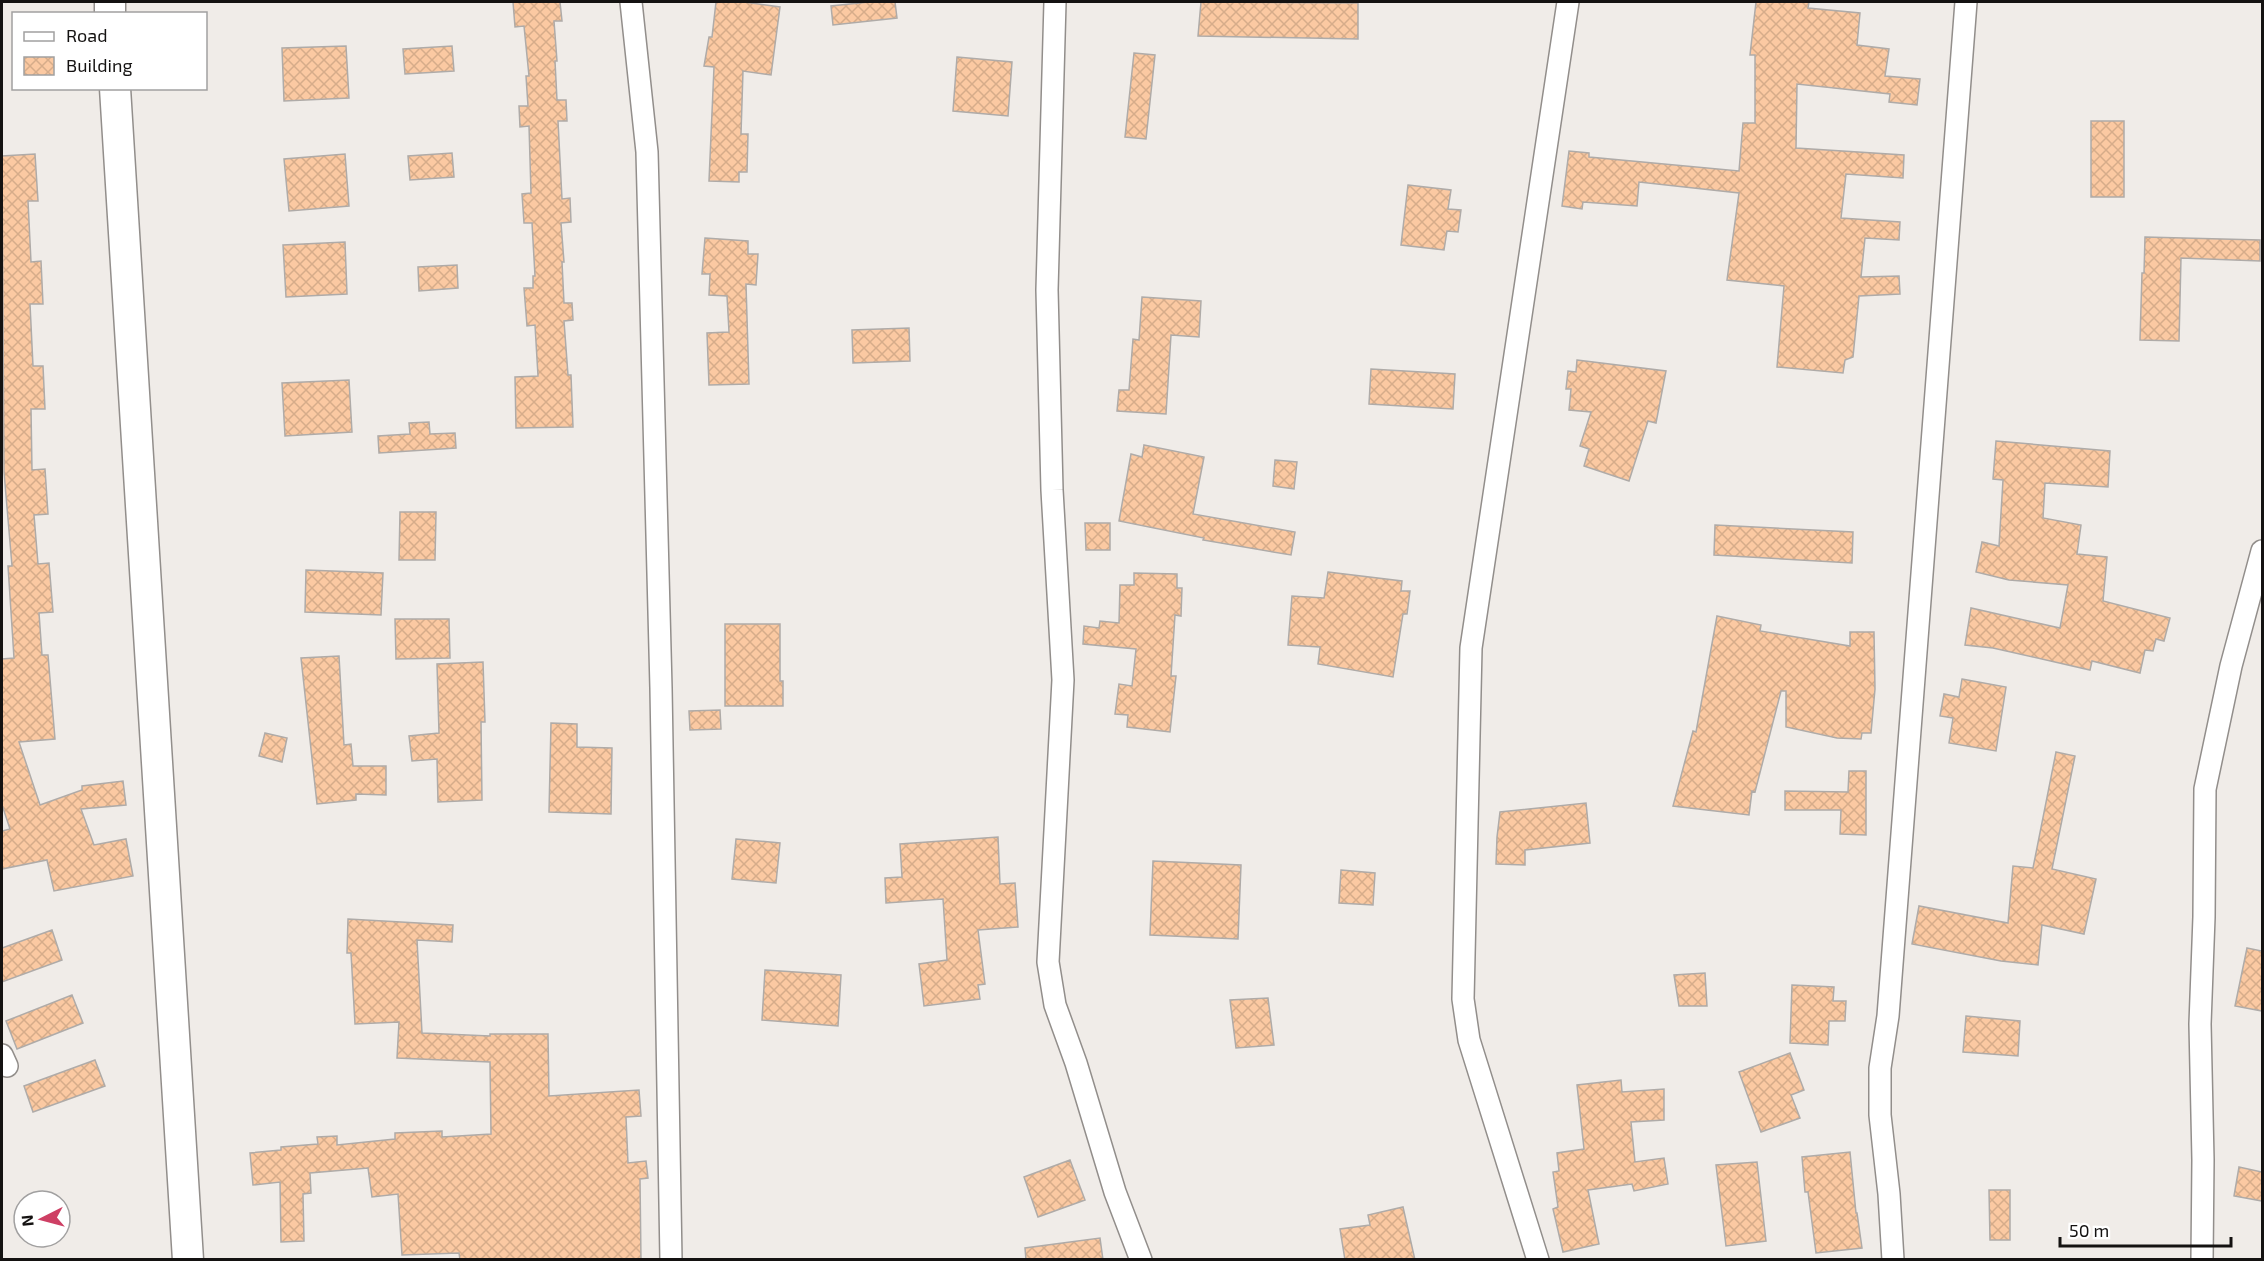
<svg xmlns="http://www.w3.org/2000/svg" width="2264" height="1261" font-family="'Exo 2',sans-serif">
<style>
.building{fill:url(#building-cross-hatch);stroke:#afaba8;stroke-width:1.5}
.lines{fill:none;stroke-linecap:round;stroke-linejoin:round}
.street-casing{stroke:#928e8b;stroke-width:24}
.secondary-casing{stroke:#928e8b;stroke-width:33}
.street{stroke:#fff;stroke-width:21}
.secondary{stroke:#fff;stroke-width:30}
</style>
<defs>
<pattern id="building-cross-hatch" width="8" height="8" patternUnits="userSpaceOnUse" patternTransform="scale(1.5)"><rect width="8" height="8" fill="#fbc9a2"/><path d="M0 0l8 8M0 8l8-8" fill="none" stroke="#d6ac8a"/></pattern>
</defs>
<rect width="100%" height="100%" fill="#f0ece8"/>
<path class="building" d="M 513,2 L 560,2 L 562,21 L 554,21 L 557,61 L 555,61 L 557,100 L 566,100 L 567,121 L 558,121 L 562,199 L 570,198 L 571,222 L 561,223 L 564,262 L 562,262 L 564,303 L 572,303 L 573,320 L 564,321 L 568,375 L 571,375 L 573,427 L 516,428 L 515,377 L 538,376 L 535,325 L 527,326 L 524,288 L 533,288 L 533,276 L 535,276 L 532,223 L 524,223 L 522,194 L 531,193 L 529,126 L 520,127 L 519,106 L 528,106 L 526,76 L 529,76 L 524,26 L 515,27 Z
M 716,2 L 744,2 L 780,7 L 771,75 L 743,71 L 741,134 L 748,134 L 747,172 L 739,172 L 739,182 L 709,181 L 714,67 L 704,66 L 709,37 L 712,37 Z
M 869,2 L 895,2 L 897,18 L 833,25 L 831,6 Z
M 1201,2 L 1358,3 L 1358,39 L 1198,36 Z
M 1756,2 L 1809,2 L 1808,8 L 1860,13 L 1857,45 L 1889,49 L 1885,76 L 1920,79 L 1917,105 L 1889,102 L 1890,94 L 1797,84 L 1796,148 L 1904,155 L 1903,178 L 1846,174 L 1841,218 L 1900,222 L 1899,240 L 1865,238 L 1861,277 L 1899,276 L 1900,294 L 1859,296 L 1853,357 L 1845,360 L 1843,373 L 1777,367 L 1784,286 L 1727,280 L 1739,193 L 1639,182 L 1637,206 L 1583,202 L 1582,209 L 1562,206 L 1569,151 L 1589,153 L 1589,157 L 1739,171 L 1743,123 L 1755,123 L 1755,55 L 1750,55 Z
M 346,46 L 349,98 L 284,101 L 282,48 Z
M 452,46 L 454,71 L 405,74 L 403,49 Z
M 1134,53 L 1155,55 L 1146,139 L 1125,137 Z
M 957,57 L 1012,62 L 1008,116 L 953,111 Z
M 2091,121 L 2124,121 L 2124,197 L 2091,197 Z
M 452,153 L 454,177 L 410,180 L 408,156 Z
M 35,154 L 38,201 L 28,201 L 31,262 L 41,261 L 43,304 L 30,304 L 33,366 L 43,366 L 45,409 L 31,409 L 32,470 L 45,469 L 48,514 L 34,515 L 38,564 L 49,563 L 53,612 L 39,613 L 42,655 L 48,655 L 55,739 L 19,742 L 40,805 L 82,790 L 82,786 L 123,781 L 126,805 L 81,809 L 94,845 L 126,839 L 133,876 L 54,891 L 47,860 L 2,869 L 2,831 L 10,829 L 2,805 L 2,659 L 14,658 L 8,566 L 12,566 L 4,472 L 2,156 Z
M 345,154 L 349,206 L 289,211 L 284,159 Z
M 1408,185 L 1451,190 L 1448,209 L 1461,210 L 1458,232 L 1447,231 L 1444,250 L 1401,245 Z
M 2145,237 L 2260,240 L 2260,261 L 2181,258 L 2179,341 L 2140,340 L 2142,273 L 2144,273 Z
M 705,238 L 748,241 L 748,254 L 758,254 L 756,285 L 746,284 L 749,384 L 709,385 L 707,333 L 729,332 L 727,296 L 709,295 L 710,274 L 702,274 Z
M 345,242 L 347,294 L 286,297 L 283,245 Z
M 457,265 L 458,288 L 419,291 L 418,267 Z
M 1142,297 L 1201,301 L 1199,337 L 1171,335 L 1166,414 L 1117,411 L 1119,390 L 1129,390 L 1133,339 L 1139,340 Z
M 909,328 L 910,361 L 853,363 L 852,330 Z
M 1577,360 L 1666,371 L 1656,423 L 1648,421 L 1629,481 L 1584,466 L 1589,449 L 1580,446 L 1591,412 L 1569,410 L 1571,389 L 1566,389 L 1568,371 L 1576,372 Z
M 1371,369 L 1455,374 L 1453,409 L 1369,404 Z
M 349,380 L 352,432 L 285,436 L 282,383 Z
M 429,422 L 430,434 L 455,433 L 456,448 L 379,453 L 378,436 L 410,434 L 409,423 Z
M 1996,441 L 2110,451 L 2108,487 L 2045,483 L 2043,518 L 2081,525 L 2077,554 L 2107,557 L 2103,601 L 2170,618 L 2164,641 L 2156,639 L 2153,651 L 2145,650 L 2140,673 L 2092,661 L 2090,670 L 1993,648 L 1965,645 L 1971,608 L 2060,628 L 2068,585 L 2009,580 L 1976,572 L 1982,542 L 1999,546 L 2003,480 L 1993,479 Z
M 1144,445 L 1204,457 L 1193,514 L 1295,532 L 1291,555 L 1203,540 L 1204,538 L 1119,521 L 1131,454 L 1142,457 Z
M 1275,460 L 1297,462 L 1294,489 L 1273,486 Z
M 400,512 L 436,512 L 435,560 L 399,560 Z
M 1085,523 L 1110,523 L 1110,550 L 1086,550 Z
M 1715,525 L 1853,532 L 1852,563 L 1714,555 Z
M 306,570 L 383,573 L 381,615 L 305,612 Z
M 1328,572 L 1402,581 L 1401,591 L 1410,591 L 1407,614 L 1403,614 L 1393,677 L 1318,664 L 1320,647 L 1288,645 L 1292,596 L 1324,598 Z
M 1134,573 L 1177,574 L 1177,588 L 1182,588 L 1181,616 L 1175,615 L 1171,676 L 1176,676 L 1170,732 L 1127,727 L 1128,715 L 1115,714 L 1119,684 L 1132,686 L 1136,649 L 1083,644 L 1084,626 L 1099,628 L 1100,621 L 1119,623 L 1120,585 L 1134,585 Z
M 1717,616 L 1761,625 L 1760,631 L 1850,646 L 1850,632 L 1874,632 L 1875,689 L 1871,733 L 1862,733 L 1861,739 L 1837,738 L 1786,727 L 1786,691 L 1781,691 L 1755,792 L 1752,791 L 1749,815 L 1673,806 L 1693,731 L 1696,732 Z
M 395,619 L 449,619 L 450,658 L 396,659 Z
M 725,624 L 780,624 L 780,681 L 783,681 L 783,706 L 725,706 Z
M 339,656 L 344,745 L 351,744 L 353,766 L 386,766 L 386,795 L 356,794 L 356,800 L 317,804 L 301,658 Z
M 483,662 L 485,722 L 481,722 L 482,800 L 438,802 L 437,759 L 412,761 L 409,736 L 439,733 L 437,664 Z
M 1962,679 L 2006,687 L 1996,751 L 1949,743 L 1953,718 L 1940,716 L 1944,694 L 1959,697 Z
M 720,710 L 721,729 L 690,730 L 689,711 Z
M 551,723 L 577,724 L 577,747 L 612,748 L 611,814 L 549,812 Z
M 265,733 L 287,738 L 282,762 L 259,756 Z
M 2056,752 L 2075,756 L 2052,869 L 2096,879 L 2084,934 L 2042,925 L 2038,965 L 2001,961 L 1912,944 L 1919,906 L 2008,923 L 2013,866 L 2033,868 Z
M 1849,771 L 1866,771 L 1866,835 L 1840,834 L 1841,810 L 1785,810 L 1785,791 L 1848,792 Z
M 1586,803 L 1590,843 L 1525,850 L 1525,865 L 1496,864 L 1497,837 L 1500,812 Z
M 998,837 L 1000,884 L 1015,883 L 1018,927 L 978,930 L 985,984 L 978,985 L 980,999 L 924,1006 L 919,964 L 947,960 L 943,899 L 886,903 L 885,878 L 902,877 L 900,844 Z
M 736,839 L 780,843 L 776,883 L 732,879 Z
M 1153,861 L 1241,865 L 1238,939 L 1150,935 Z
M 1341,870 L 1375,873 L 1373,905 L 1339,903 Z
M 348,919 L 453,925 L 452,942 L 417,940 L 422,1033 L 490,1036 L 490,1034 L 548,1034 L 549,1096 L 639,1090 L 641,1116 L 626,1117 L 628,1163 L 646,1161 L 648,1178 L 640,1179 L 641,1260 L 460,1260 L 459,1253 L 402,1255 L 398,1194 L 372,1197 L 368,1168 L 310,1173 L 311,1193 L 303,1194 L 304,1241 L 281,1242 L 280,1182 L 253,1185 L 250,1153 L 281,1150 L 281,1147 L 318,1144 L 317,1137 L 337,1136 L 337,1145 L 395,1139 L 395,1133 L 442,1131 L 442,1137 L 491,1134 L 490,1062 L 397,1058 L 399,1022 L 355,1024 L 351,953 L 347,953 Z
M 52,930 L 62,960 L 2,982 L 2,948 Z
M 2247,948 L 2262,951 L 2262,1011 L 2235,1006 Z
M 765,970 L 841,975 L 838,1026 L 762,1020 Z
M 1705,973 L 1707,1006 L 1679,1006 L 1674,975 Z
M 1792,985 L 1834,987 L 1833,1001 L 1846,1001 L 1845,1021 L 1829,1021 L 1828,1045 L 1790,1043 Z
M 72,995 L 83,1023 L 17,1049 L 6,1021 Z
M 1268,998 L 1274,1045 L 1236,1048 L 1230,1000 Z
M 1966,1016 L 2020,1021 L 2018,1056 L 1963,1052 Z
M 1790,1053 L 1804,1090 L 1791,1095 L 1800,1118 L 1761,1132 L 1739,1072 Z
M 95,1060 L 105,1086 L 33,1112 L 24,1086 Z
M 1621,1080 L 1622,1092 L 1664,1089 L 1664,1120 L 1631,1122 L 1635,1162 L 1664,1158 L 1668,1184 L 1634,1191 L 1632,1184 L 1588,1190 L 1599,1244 L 1563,1252 L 1553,1209 L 1558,1207 L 1553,1172 L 1559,1171 L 1557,1153 L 1584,1149 L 1577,1085 Z
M 1850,1152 L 1856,1213 L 1857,1213 L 1862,1248 L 1816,1253 L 1808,1192 L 1805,1192 L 1802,1157 Z
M 1070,1160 L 1085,1200 L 1038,1217 L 1024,1177 Z
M 1757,1162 L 1766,1241 L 1726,1246 L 1716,1165 Z
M 2239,1167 L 2262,1172 L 2262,1201 L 2234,1196 Z
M 1989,1190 L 2010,1190 L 2010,1240 L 1990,1240 Z
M 1403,1207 L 1415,1260 L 1345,1260 L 1340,1229 L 1370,1225 L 1368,1215 Z
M 1100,1238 L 1103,1260 L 1026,1260 L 1025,1248 Z"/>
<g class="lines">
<g class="street-casing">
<path id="street" d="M 631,2 L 647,152 L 661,688 L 671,1260
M 1055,2 L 1047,290 L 1052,490 L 1063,680 L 1048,962 L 1055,1005 L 1076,1063 L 1115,1192 L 1141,1260
M 2,1055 L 7,1066
M 1538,1260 L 1469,1040 L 1463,999 L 1471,648 L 1568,2
M 1893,1260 L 1889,1194 L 1880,1115 L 1880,1068 L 1888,1016 L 1966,2
M 2202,1260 L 2203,1160 L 2200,1024 L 2204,917 L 2205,789 L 2231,666 L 2262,551"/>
</g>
<g class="secondary-casing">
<path id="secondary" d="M 110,2 L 110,14
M 115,88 L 188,1260"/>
</g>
<use href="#street" class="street"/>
<use href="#secondary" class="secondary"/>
</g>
<rect width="2264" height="1261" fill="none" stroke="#141211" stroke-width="6"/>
<rect x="12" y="12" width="195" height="78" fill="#ffffff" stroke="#a1a0a0" stroke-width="1.5"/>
<rect x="24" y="32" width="30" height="9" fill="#ffffff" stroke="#a1a0a0" stroke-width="1.5"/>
<text x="66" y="42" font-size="18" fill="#141211">Road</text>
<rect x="24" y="57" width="30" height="18" fill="url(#building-cross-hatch)" stroke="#a1a0a0" stroke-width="1.5"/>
<text x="66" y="72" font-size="18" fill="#141211">Building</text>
<g transform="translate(42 1219) rotate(264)"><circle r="28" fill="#ffffff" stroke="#a1a0a0" stroke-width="1.5"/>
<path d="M0-4.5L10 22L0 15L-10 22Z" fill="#ce3f64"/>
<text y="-9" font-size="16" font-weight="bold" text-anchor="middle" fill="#141211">N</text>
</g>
<path d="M2060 1237v9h171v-9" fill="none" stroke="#141211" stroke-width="3"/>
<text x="2069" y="1237" font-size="18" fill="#141211" stroke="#ffffff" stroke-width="4.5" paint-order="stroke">50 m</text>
</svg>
